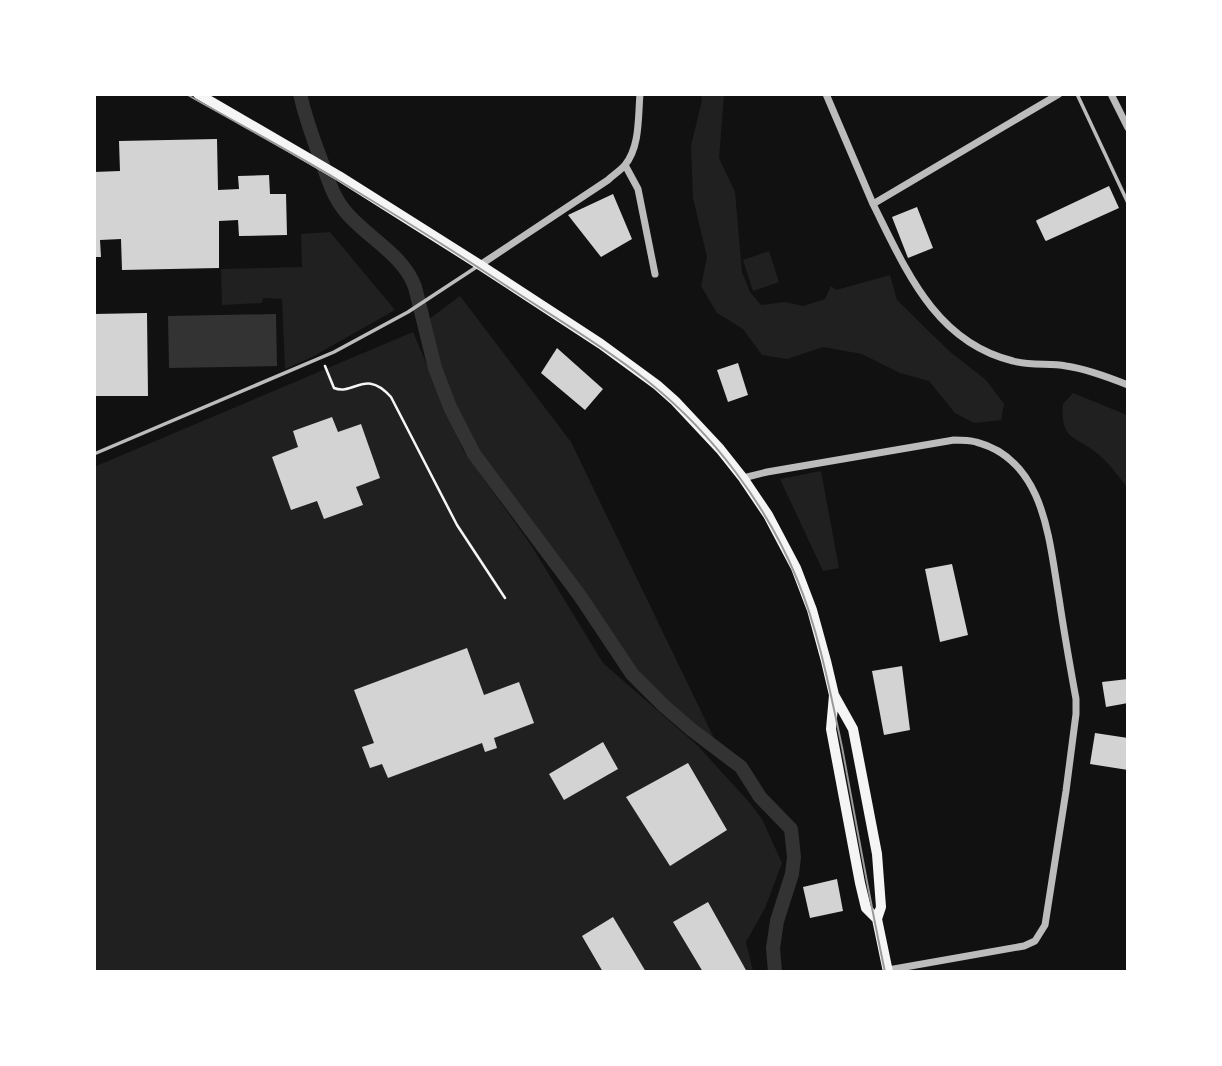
<svg xmlns="http://www.w3.org/2000/svg" width="1222" height="1066" font-family="'PT Serif',serif">
<style>
.green{fill:#202020}
.water{fill:#333}
.lines{fill:none;stroke-linecap:round;stroke-linejoin:round}
.canal{stroke:#333;stroke-width:14}
.building{fill:#d3d3d3}
.path{stroke:#f5f5f5;stroke-width:2.5}
.service{stroke:#bcbcbc;stroke-width:3.5}
.minor{stroke:#bcbcbc;stroke-width:7}
.secondary{stroke:#f5f5f5;stroke-width:10}
.tram{stroke:#9a9a9a;stroke-width:2}
</style>
<rect width="100%" height="100%" fill="#111"/>
<path class="green" d="M 701,95 L 724,95 L 719,158 L 735,192 L 742,272 L 750,292 L 761,305 L 785,302 L 803,306 L 825,299 L 831,286 L 836,290 L 890,275 L 897,300 L 949,351 L 986,380 L 1004,404 L 1001,420 L 974,423 L 955,413 L 929,381 L 900,373 L 862,354 L 823,347 L 787,359 L 762,355 L 743,329 L 717,313 L 701,286 L 707,257 L 693,198 L 691,146 L 702,100 Z
M 330,232 L 395,310 L 312,357 L 285,369 L 282,299 L 263,298 L 262,303 L 222,305 L 221,269 L 302,267 L 301,234 Z
M 769,251 L 779,282 L 753,291 L 743,260 Z
M 460,296 L 571,442 L 714,738 L 708,738 L 635,673 L 557,559 L 478,452 L 454,406 L 440,366 L 428,320 Z
M 413,332 L 463,450 L 531,545 L 603,663 L 698,746 L 749,802 L 762,819 L 782,863 L 765,908 L 746,942 L 753,971 L 95,971 L 94,467 Z
M 1073,393 L 1127,415 L 1127,487 C 1118,476 1109,463 1098,454 C 1075,435 1060,441 1063,404 Z
M 821,471 L 839,568 L 823,571 L 780,479 Z"/>
<path class="water" d="M 276,314 L 277,366 L 169,368 L 168,316 Z"/>
<g class="lines">
<path class="canal" d="M 300,94 C 305,116 312,136 320,157 C 327,176 332,195 345,211 C 366,237 403,254 415,287 L 435,368 L 450,407 L 474,454 L 580,596 L 632,674 L 664,706 L 692,730 L 741,767 L 760,797 L 791,829 L 794,857 L 792,874 L 777,921 L 773,948 L 775,972"/>
</g>
<path class="building" d="M 217,139 L 218,190 L 239,189 L 238,176 L 269,175 L 270,194 L 286,194 L 287,235 L 239,236 L 238,220 L 219,221 L 219,268 L 122,270 L 121,239 L 100,240 L 101,257 L 94,257 L 94,172 L 120,171 L 119,141 Z
M 1109,186 L 1119,208 L 1046,241 L 1045,240 L 1036,221 L 1037,220 Z
M 613,194 L 632,239 L 601,257 L 568,215 Z
M 917,207 L 933,248 L 908,258 L 892,217 Z
M 147,313 L 148,396 L 94,396 L 94,314 Z
M 557,348 L 603,389 L 585,410 L 541,373 Z
M 738,363 L 748,395 L 728,402 L 717,370 Z
M 332,417 L 338,432 L 361,424 L 380,478 L 356,487 L 363,505 L 324,519 L 317,501 L 291,510 L 272,457 L 298,447 L 293,431 Z
M 952,564 L 968,635 L 940,642 L 925,569 Z
M 467,648 L 484,695 L 519,682 L 534,723 L 494,738 L 497,748 L 485,752 L 482,743 L 388,778 L 382,764 L 370,768 L 362,747 L 374,743 L 354,690 Z
M 902,666 L 910,730 L 884,735 L 872,671 Z
M 1128,679 L 1128,703 L 1106,707 L 1102,682 Z
M 1095,733 L 1128,738 L 1128,770 L 1090,764 Z
M 603,742 L 618,769 L 564,800 L 549,774 Z
M 688,763 L 727,830 L 670,866 L 626,797 Z
M 837,879 L 843,911 L 810,918 L 803,887 Z
M 708,902 L 747,972 L 703,972 L 673,922 Z
M 613,917 L 646,972 L 603,972 L 582,936 Z"/>
<g class="lines">
<path class="path" d="M 325,366 L 334,388 C 354,396 365,368 391,397 L 457,525 L 505,598"/>
<path class="service" d="M 1077,94 L 1128,203
M 94,454 L 334,352 L 408,312 L 478,266"/>
<path class="minor" d="M 826,94 L 873,204 L 1059,94
M 1111,94 L 1128,128
M 625,165 L 638,189 L 655,274
M 873,204 C 906,270 935,342 1013,361 C 1031,366 1049,363 1066,366 C 1087,369 1108,377 1128,385
M 480,265 L 608,180 C 613,175 620,171 625,165 C 640,147 638,117 640,94
M 743,478 L 767,472 L 954,440 C 961,440 969,440 976,442 C 1045,460 1049,540 1059,598 C 1064,632 1070,666 1076,699 L 1076,714 L 1066,791 L 1045,925 L 1035,941 L 1024,946 L 888,970"/>
<path class="secondary" d="M 198,94 L 339,176 L 480,265 L 601,344 L 657,385 L 675,401 L 720,449 L 743,478 L 768,515 L 796,568 L 812,610 L 826,661 L 834,695 L 831,729 L 860,883 L 866,908 L 877,919
M 834,695 L 853,729 L 877,854 L 881,907 L 877,919 L 888,972"/>
<path class="tram" d="M 186,94 C 237,123 288,150 338,180 C 391,212 444,245 496,279 C 547,313 602,345 650,383 C 713,434 766,504 797,579 C 819,632 830,691 842,747 C 856,822 869,897 885,972"/>
</g>
<rect width="1222" height="1066" fill="none" stroke="#ffffff" stroke-width="192"/>
</svg>
